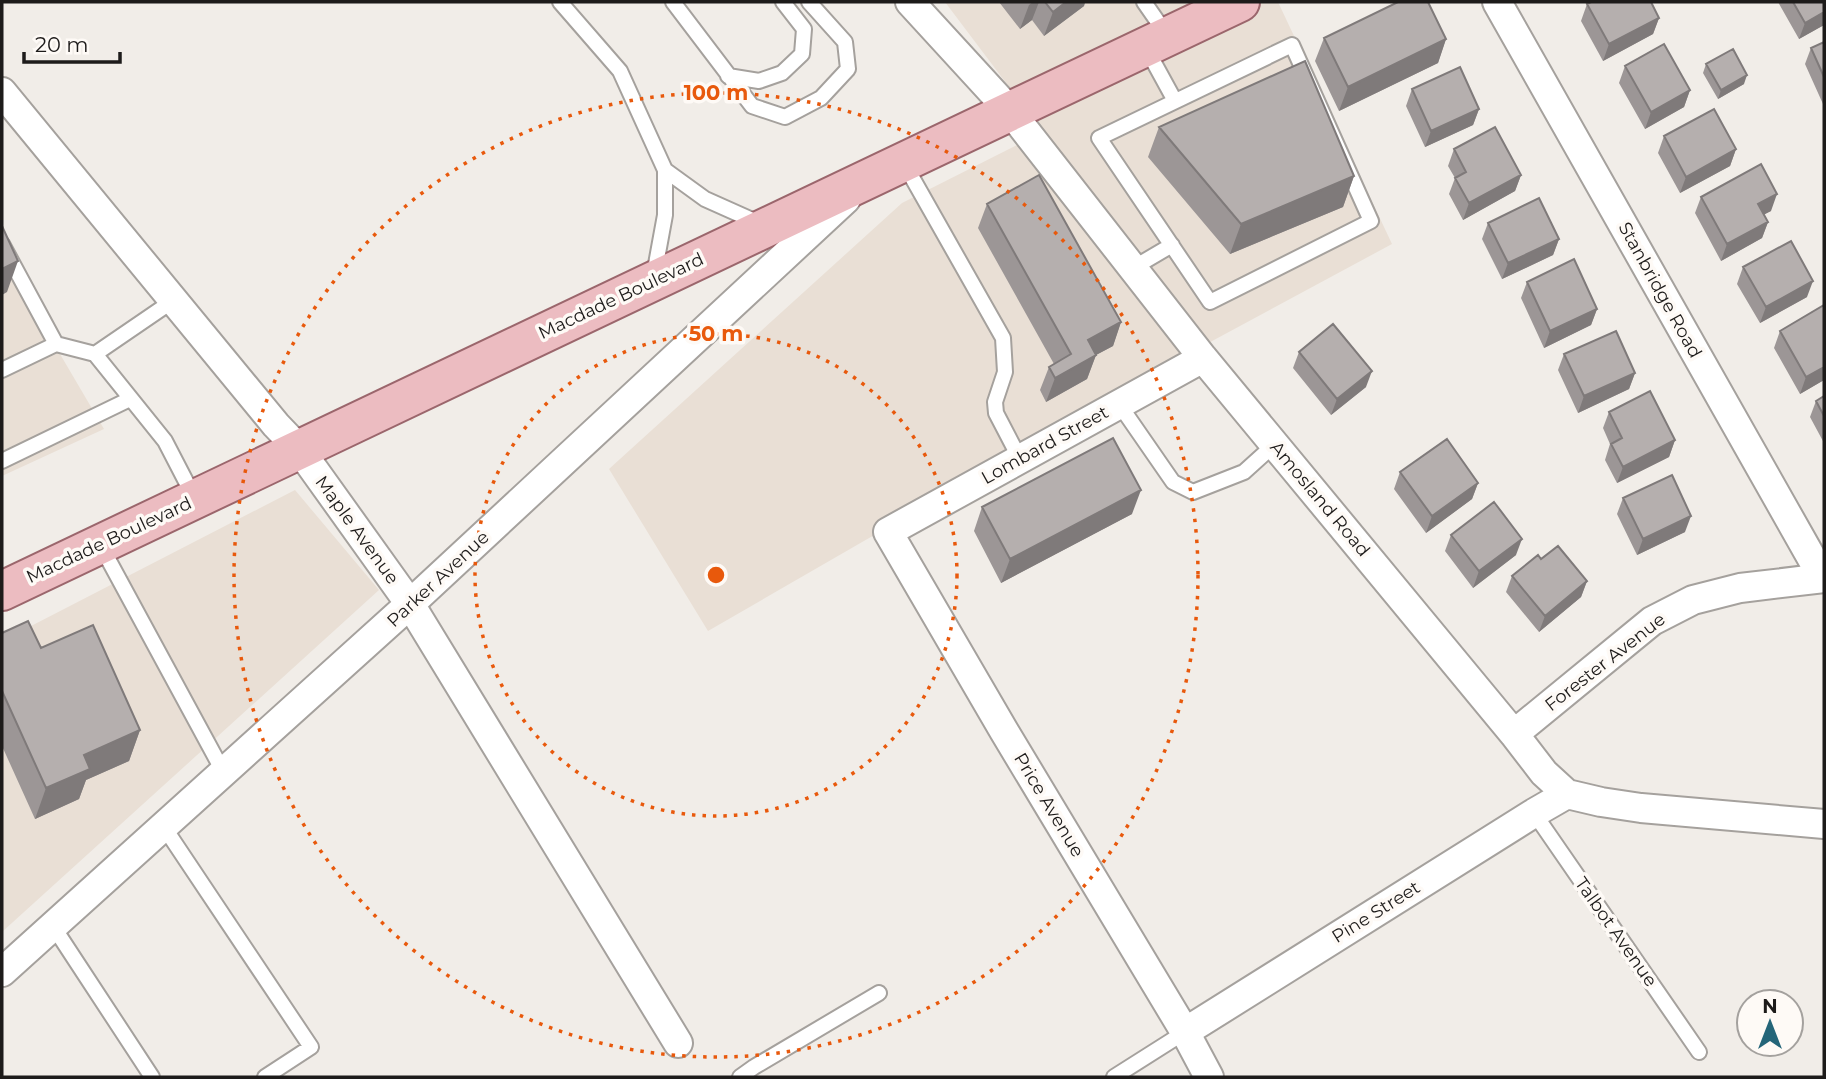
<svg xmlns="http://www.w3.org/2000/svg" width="1826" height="1079" font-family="Montserrat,sans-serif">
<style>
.built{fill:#e9dfd5}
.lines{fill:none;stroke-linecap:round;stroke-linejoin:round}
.lane-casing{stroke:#a5a19d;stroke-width:18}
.street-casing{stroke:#a5a19d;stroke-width:32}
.primary-casing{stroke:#9b666c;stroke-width:42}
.lane{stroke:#fff;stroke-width:14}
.street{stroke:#fff;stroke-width:28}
.primary{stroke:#ecbcc1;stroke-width:38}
.wall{fill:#9c9696}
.shaded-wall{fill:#7f7a7a}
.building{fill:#b5afae;stroke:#7f7a7a;stroke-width:2}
.ring{fill:none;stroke:#e8590c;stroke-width:3.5;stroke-dasharray:3.5 7}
.labels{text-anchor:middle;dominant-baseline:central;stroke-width:7;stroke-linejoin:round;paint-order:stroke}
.street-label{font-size:18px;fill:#1d1b1a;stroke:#fefaf6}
.centre{fill:#e8590c;stroke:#fefaf6;stroke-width:3.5}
.ring-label{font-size:21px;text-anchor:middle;font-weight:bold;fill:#e8590c;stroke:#fefaf6;stroke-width:7;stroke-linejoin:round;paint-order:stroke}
</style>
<rect width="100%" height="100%" fill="#f1ede8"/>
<path class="built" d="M 945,2 L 1278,2 L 1392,244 L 1188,354 L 708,631 L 609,469 L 902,203 L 1043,132 Z
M 2,248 L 23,291 L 104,429 L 2,476 Z
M 295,490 L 379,590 L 2,932 L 2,641 Z"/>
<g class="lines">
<g class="lane-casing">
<path id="lane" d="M 560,2 L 620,71 L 665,170 L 665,215 L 654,275
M 673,2 L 752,106 L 785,117 L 821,98 L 848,69 L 845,42 L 809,2
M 1144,2 L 1167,35
M 1292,45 L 1371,221 L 1210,302 L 1099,138 Z
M 1146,48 L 1175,101
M 728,76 L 759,81 L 782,73 L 802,54 L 804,29 L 783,2
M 905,165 L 1003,338 L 1005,372 L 995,402 L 996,413 L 1020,459
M 665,170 L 705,199 L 761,224
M 2,244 L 56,344
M 1133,268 L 1172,245
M 95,354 L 174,300
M 2,370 L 56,344 L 95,354 L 165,441 L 194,497
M 1119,404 L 1173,482 L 1193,492 L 1244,472 L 1275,444
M 2,461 L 130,399
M 101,546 L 224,773
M 1534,813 L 1699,1052
M 164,827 L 311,1047 L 265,1077
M 53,926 L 152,1077
M 740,1077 L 754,1067 L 879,993
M 1114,1077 L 1185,1032"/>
</g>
<g class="street-casing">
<path id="street" d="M 910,2 L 1010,111 L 1203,358 L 1514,734 L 1544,773 L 1567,794 L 1601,802 L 1641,808 L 1824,824
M 1497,2 L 1823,578
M 2,92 L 276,425 L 299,449 L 410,604 L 678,1043
M 1203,358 L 888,532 L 1004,731 L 1185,1032 L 1209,1077
M 1514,734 L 1652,621 L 1693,600 L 1740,588 L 1824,578
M 2,972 L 410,604 L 846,199
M 1185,1032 L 1534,813 L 1567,794"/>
</g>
<g class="primary-casing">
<path id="primary" d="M 2,591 L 1240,2"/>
</g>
<use href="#lane" class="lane"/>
<use href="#street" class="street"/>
<use href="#primary" class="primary"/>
</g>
<path class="wall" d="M 999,2 L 1085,2 L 1084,6 L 1044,36 L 1032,20 L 1020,29 Z
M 1778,2 L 1824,2 L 1824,25 L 1799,39 Z
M 1587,4 L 1659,18 L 1653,34 L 1603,61 L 1581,21 Z
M 1324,38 L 1446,39 L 1438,63 L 1339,111 L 1315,61 Z
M 1824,42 L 1824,103 L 1823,104 L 1805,64 L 1811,48 Z
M 1706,64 L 1744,84 L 1718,99 L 1703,73 Z
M 1625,66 L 1690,90 L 1684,107 L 1645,129 L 1619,83 Z
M 1412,89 L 1479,109 L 1473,125 L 1425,147 L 1406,106 Z
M 1159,127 L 1354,176 L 1343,207 L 1230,254 L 1148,157 Z
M 1664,136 L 1736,149 L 1730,166 L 1680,193 L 1658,153 Z
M 1454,149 L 1521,175 L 1515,191 L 1463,220 L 1449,194 L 1455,178 L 1448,166 Z
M 1701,197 L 1771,211 L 1764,214 L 1768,222 L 1762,238 L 1721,261 L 1695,213 Z
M 987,204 L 1121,322 L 1113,346 L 1096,355 L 1087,379 L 1046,402 L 1040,390 L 1049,367 L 1054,364 L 978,228 Z
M 1488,223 L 1559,239 L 1553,255 L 1502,279 L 1482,239 Z
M 1743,267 L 1807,297 L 1760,323 L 1737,284 Z
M 1527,282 L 1597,309 L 1591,325 L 1544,348 L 1521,298 Z
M 1824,305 L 1824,380 L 1800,394 L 1774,348 L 1780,331 Z
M 1299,352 L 1366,387 L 1331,415 L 1293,368 Z
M 1564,354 L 1635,373 L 1629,389 L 1578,413 L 1558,370 Z
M 1824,396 L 1824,443 L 1810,417 L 1816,401 Z
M 1609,412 L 1675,440 L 1669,457 L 1617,483 L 1605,460 L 1610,444 L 1603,428 Z
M 1400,472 L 1478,483 L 1472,499 L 1426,533 L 1394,489 Z
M 1623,498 L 1685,532 L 1637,555 L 1617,514 Z
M 982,507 L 1132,514 L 1001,583 L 974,531 Z
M 1451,535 L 1516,555 L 1473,588 L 1445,551 Z
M 1512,576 L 1587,581 L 1581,597 L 1539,632 L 1506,592 Z
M 2,633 L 41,648 L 140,730 L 129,761 L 86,780 L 79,799 L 35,819 L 2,746 Z"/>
<path class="shaded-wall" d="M 1033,2 L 1039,2 L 1032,20 L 1020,29 L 1029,5 Z
M 1066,2 L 1085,2 L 1084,6 L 1044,36 L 1053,12 Z
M 1824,12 L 1824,25 L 1799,39 L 1805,23 Z
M 1659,18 L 1653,34 L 1603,61 L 1609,44 Z
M 1446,39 L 1438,63 L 1339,111 L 1348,87 Z
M 1747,75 L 1744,84 L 1718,99 L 1721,90 Z
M 1690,90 L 1684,107 L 1645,129 L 1651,112 Z
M 1479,109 L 1473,125 L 1425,147 L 1431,131 Z
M 1736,149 L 1730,166 L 1680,193 L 1686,177 Z
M 1521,175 L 1515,191 L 1463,220 L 1469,203 Z
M 1354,176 L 1343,207 L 1230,254 L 1241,224 Z
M 1777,194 L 1771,211 L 1752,221 L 1758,204 Z
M 1768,222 L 1762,238 L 1721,261 L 1727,244 Z
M 1559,239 L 1553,255 L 1502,279 L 1508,263 Z
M 18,261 L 7,292 L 2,295 L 2,269 Z
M 1813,281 L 1807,297 L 1760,323 L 1766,307 Z
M 1597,309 L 1591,325 L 1544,348 L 1550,331 Z
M 1121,322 L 1113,346 L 1096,355 L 1087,379 L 1046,402 L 1055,378 L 1088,340 Z
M 1824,367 L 1824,380 L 1800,394 L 1806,377 Z
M 1372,371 L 1366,387 L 1331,415 L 1337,399 Z
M 1635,373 L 1629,389 L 1578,413 L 1584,396 Z
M 1675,440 L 1669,457 L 1617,483 L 1623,467 Z
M 1478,483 L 1472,499 L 1426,533 L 1432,516 Z
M 1141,490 L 1132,514 L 1001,583 L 1010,559 Z
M 1691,516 L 1685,532 L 1637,555 L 1643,539 Z
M 1522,539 L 1516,555 L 1473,588 L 1479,571 Z
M 1587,581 L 1581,597 L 1539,632 L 1545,616 Z
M 140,730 L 129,761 L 86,780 L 79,799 L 35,819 L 46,788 L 84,755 Z"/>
<path class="building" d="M 1045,2 L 1066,2 L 1053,12 Z
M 1398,2 L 1428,2 L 1446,39 L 1348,87 L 1324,38 Z
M 1591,2 L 1651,2 L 1659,18 L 1609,44 L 1587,4 Z
M 1793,2 L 1824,2 L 1824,12 L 1805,23 Z
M 1824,42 L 1824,77 L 1811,48 Z
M 1664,44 L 1690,90 L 1651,112 L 1625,66 Z
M 1733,49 L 1747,75 L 1721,90 L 1706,64 Z
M 1305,61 L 1354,176 L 1241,224 L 1159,127 Z
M 1460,67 L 1479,109 L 1431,131 L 1412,89 Z
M 1714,109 L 1736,149 L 1686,177 L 1664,136 Z
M 1495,127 L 1521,175 L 1469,203 L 1455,178 L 1466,172 L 1454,149 Z
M 1761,164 L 1777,194 L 1758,204 L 1768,222 L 1727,244 L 1701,197 Z
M 1039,175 L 1121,322 L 1088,340 L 1096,355 L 1055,378 L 1049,367 L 1071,354 L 987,204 Z
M 1539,198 L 1559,239 L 1508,263 L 1488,223 Z
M 2,226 L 18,261 L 2,269 Z
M 1791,241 L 1813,281 L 1766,307 L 1743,267 Z
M 1574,259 L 1597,309 L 1550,331 L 1527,282 Z
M 1824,305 L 1824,367 L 1806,377 L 1780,331 Z
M 1333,324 L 1372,371 L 1337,399 L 1299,352 Z
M 1616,331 L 1635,373 L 1584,396 L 1564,354 Z
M 1650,391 L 1675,440 L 1623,467 L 1611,444 L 1622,438 L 1609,412 Z
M 1824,396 L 1824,416 L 1816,401 Z
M 1113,438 L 1141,490 L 1010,559 L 982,507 Z
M 1447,439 L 1478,483 L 1432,516 L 1400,472 Z
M 1672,475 L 1691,516 L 1643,539 L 1623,498 Z
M 1494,502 L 1522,539 L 1479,571 L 1451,535 Z
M 1558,546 L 1587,581 L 1545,616 L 1512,576 L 1538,555 L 1541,559 Z
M 28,621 L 41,648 L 93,625 L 140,730 L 84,755 L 90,769 L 46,788 L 2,691 L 2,633 Z"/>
<g class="ring">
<circle cx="716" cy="575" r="241"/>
<circle cx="716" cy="575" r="482"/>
</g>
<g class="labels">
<g class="street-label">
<text transform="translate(1660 290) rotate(61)">Stanbridge Road</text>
<text transform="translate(621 296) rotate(-25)">Macdade Boulevard</text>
<text transform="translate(1045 445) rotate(-29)">Lombard Street</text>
<text transform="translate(1320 499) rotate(50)">Amosland Road</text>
<text transform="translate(357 530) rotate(54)">Maple Avenue</text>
<text transform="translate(109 540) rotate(-25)">Macdade Boulevard</text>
<text transform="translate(438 579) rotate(-43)">Parker Avenue</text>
<text transform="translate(1605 662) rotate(-38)">Forester Avenue</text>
<text transform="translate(1049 805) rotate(59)">Price Avenue</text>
<text transform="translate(1376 912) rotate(-32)">Pine Street</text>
<text transform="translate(1616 932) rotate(55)">Talbot Avenue</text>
</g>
</g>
<circle cx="716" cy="575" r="10" class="centre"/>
<g class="ring-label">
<text x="716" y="100">100 m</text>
<text x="716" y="341">50 m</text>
</g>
<rect width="1826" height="1079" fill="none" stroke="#1d1b1a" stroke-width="7"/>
<g transform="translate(1770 1023)"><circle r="33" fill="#fefaf6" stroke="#a4a19e" stroke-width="2"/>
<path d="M0-5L12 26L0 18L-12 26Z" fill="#246579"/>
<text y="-10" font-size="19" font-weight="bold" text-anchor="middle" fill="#1d1b1a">N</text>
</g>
<path d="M24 52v10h96v-10" fill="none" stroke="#1d1b1a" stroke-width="3.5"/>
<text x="35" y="52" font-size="21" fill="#1d1b1a" stroke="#fefaf6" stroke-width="5" paint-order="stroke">20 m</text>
</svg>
